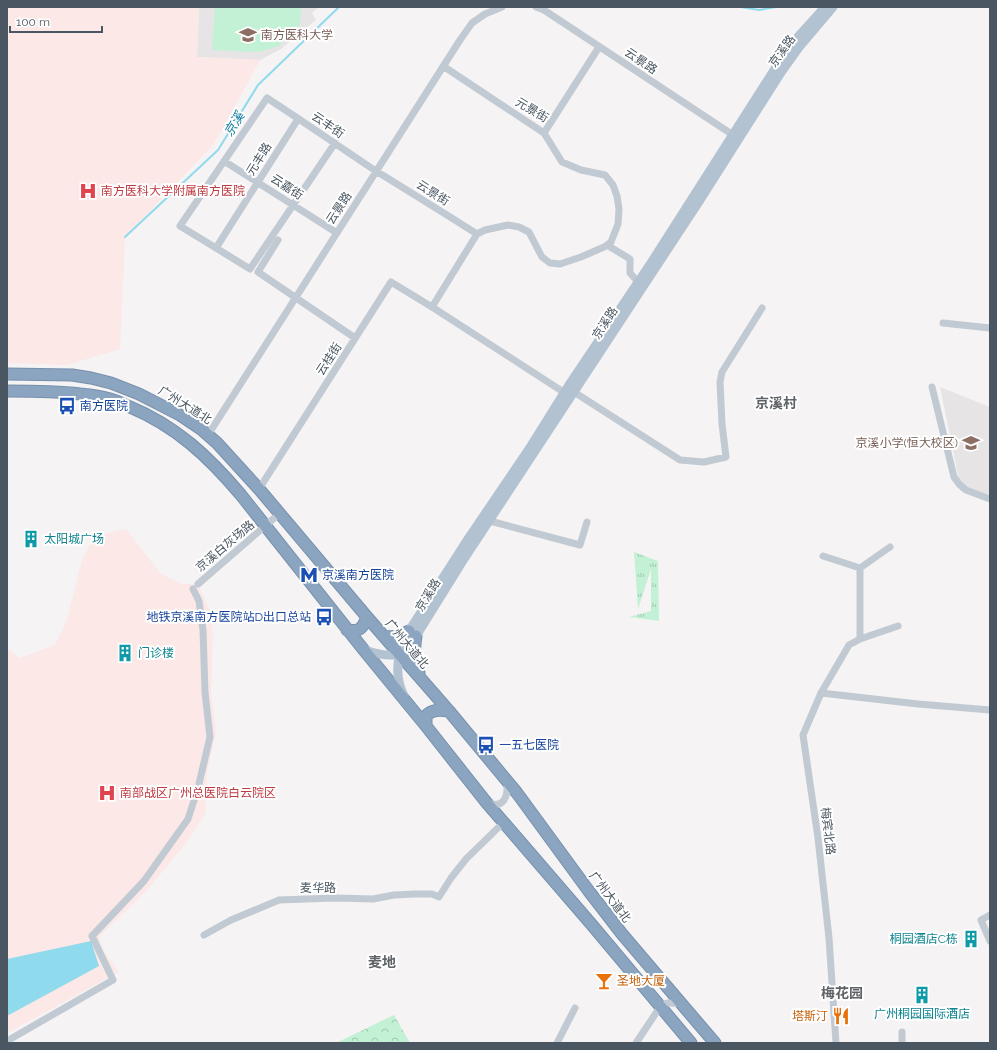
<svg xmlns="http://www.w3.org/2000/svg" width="997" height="1050" font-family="Raleway,'Noto Sans SC',sans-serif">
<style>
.education{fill:#e6e4e5}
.medical{fill:#fce8e6}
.grass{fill:#c3f1d5}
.forest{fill:url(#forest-crowns)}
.park{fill:url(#park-tufts)}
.water{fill:#90daee}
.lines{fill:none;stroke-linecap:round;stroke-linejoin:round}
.stream{stroke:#90daee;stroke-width:2}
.highway-casing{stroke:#7690ad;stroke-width:13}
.minor{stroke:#c1cad2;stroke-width:7}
.major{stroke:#b3c2d1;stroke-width:9}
.highway{stroke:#8ba5c1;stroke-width:11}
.labels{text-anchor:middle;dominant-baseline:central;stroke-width:4;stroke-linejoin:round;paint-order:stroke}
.education-label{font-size:12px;fill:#785e54;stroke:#fff;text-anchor:start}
.street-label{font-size:12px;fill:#4a5661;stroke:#fff}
.health-label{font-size:12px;fill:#be3a42;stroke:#fff;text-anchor:start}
.transit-label{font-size:12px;fill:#164399;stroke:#fff;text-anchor:start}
.culture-label{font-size:12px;fill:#0d838f;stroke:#fff;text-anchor:start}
.food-label{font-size:12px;fill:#c56008;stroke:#fff;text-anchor:start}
.water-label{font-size:13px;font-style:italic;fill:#0c7c9b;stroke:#fff}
.quarter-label{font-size:14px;font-weight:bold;fill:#5f6368;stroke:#fff}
</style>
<defs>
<pattern id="forest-crowns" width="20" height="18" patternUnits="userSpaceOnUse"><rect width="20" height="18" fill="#c3f1d5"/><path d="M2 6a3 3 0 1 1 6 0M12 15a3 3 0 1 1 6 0" fill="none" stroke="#a0c6b0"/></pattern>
<pattern id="park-tufts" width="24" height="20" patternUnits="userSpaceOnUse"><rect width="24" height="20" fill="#c3f1d5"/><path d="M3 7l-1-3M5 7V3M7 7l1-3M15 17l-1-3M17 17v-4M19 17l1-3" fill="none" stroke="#a0c6b0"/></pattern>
</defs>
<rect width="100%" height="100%" fill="#f5f3f3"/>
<path class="education" d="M 199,7 L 319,7 L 312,13 L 316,20 L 281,49 L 260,60 L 197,57 Z
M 940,387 L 990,407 L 990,495 L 970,488 L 959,480 Z"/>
<path class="medical" d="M 7,7 L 199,7 L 197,57 L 260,60 L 214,144 L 125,237 L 120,349 L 67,365 L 7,363 Z
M 126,529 L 160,573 L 181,584 L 198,584 L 209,609 L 213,635 L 211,694 L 216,733 L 207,772 L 205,814 L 187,842 L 147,890 L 99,937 L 103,950 L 119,972 L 7,1033 L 7,649 L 20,658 L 55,645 L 67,620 L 82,560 L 95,536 Z"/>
<path class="grass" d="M 215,7 L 301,7 L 300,25 L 279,46 L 258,52 L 212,50 Z"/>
<path class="forest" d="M 394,1015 L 410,1043 L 336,1043 Z"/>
<path class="park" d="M 634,552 L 658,561 L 659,621 L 629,617 L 651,611 L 651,569 L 638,609 Z"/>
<path class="water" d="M 91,941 L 99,966 L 7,1016 L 7,959 Z"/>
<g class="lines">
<path class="stream" d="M 741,7 L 759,10 L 776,7
M 125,237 L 218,150 L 258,85 L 339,7"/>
<g class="highway-casing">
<path id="highway" d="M 7,374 L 72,375 L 91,378 L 111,383 L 139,394 L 180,415 L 201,429 L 217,443 L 259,489 L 367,617 L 449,711 L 517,793 L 588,890 L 622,934 L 697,1022 L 715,1043
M 7,391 C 31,391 56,391 80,394 C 90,395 100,396 110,399 C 117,401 123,404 130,407 C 176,426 209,457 241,495 L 363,649 L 426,726 L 486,802 L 592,925 L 691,1043
M 347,630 C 360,632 363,628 367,617
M 384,636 C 394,638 400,636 409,631
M 416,636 C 414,651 413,660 419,673
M 426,726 L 426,716 C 432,709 440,710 449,711"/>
</g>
<path class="minor" d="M 536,7 L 544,10 L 733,135
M 443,66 L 544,133 L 599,47
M 298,119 L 216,248 L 180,226 L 267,98 C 304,122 340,147 376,171 C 410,192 444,213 477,234
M 224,161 L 337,233
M 477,234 L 485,230 L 508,225 L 519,227 L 529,232 L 542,257 L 550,263 L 560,264 L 581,257 L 604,247 L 611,242 L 618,224 L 619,209 L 617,196 L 613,185 L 605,175 L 581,170 L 562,162 L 544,133
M 278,240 L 258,272 L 355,338
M 607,245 L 630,259 L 630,273 L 638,282
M 216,248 L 250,269 L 335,143
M 432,307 L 477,234
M 943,323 L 990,328
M 932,387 L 954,477 L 959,484 L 966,490 L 990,499
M 574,392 L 680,460 L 704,462 L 726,457 L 722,424 L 720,382 L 722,372 L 762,308
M 208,435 L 460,40 L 472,23 L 485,14 L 502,7
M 259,489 L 391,282 L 432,307 L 565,393
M 490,521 L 580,545 L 587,522
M 823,556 L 860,568
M 860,568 L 890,547
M 198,584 L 280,513
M 860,639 L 860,568
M 821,693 L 918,704 L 990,710
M 486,802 C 504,810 508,797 507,782
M 990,915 L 981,920 L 990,941
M 204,935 L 231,920 L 279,900 L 334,898 L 373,899 L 394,895 L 415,894 L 432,894 L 439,897 L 451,878 L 466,859 L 504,822
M 7,1041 L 113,980 L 92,936 L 144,881 L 188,819 L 198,788 L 210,737 L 205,692 L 203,630 L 199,601 L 193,589
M 557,1043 L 575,1008
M 636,1043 L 660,1007 C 666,1001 673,1003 681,1004
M 836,1043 L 829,938 L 818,838 L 803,735 L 821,693 L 849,645 L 860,639 L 898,626
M 902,1043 L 902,1032"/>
<path class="major" d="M 363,649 C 372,653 391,658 400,653 C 407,649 411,643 416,636 L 462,562 L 700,200 L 780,74 L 800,46 L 833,7
M 404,696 C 393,674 398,651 409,631 L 468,539 L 531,446 L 571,382 L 651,263 L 778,64 L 796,39 L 825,7"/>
<use href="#highway" class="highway"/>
</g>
<defs>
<g id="university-bare" transform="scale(1.38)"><path d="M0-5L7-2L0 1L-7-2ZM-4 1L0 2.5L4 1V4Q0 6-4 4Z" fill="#8d6e63" stroke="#fff" stroke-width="2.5" paint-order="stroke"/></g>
<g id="hospital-bare" transform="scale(1.38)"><path d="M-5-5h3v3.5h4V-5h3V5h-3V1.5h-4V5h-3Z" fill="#e0444e" stroke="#fff" stroke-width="2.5" paint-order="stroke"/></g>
<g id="bus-bare" transform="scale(1.38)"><path d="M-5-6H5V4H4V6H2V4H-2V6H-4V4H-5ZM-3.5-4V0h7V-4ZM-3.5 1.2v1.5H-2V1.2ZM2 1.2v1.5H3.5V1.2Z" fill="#1a4fb4" stroke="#fff" stroke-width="2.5" paint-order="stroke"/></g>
<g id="school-bare" transform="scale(1.38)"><path d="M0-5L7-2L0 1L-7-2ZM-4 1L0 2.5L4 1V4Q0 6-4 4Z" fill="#8d6e63" stroke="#fff" stroke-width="2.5" paint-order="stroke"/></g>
<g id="building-bare" transform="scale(1.38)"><path d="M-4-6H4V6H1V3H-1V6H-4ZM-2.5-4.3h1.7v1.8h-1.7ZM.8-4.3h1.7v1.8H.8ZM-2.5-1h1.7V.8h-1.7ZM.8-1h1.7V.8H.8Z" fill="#0f9aa8" stroke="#fff" stroke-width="2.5" paint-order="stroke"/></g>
<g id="metro-bare" transform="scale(1.38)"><path d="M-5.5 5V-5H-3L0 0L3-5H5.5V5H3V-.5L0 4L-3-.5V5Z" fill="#1a4fb4" stroke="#fff" stroke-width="2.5" paint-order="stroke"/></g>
<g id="bar-bare" transform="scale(1.38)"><path d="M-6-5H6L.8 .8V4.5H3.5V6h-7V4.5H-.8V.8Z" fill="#e8710a" stroke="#fff" stroke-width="2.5" paint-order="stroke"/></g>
<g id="restaurant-bare" transform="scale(1.38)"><path d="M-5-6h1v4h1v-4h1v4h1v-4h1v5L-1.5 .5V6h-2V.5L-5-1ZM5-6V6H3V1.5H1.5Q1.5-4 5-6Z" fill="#e8710a" stroke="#fff" stroke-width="2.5" paint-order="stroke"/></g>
</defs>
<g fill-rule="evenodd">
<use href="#university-bare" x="248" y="35"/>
<use href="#hospital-bare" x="88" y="191"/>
<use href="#bus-bare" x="67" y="406"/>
<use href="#school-bare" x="971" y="443"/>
<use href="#building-bare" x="31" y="539"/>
<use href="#metro-bare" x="309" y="575"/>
<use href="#bus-bare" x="324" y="617"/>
<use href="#building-bare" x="125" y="653"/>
<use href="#bus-bare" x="486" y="745"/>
<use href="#hospital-bare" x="107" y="793"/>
<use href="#building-bare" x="971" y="939"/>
<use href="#bar-bare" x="604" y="981"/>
<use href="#building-bare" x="922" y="995"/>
<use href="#restaurant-bare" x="841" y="1016"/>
</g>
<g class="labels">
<g class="education-label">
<text x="261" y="35">南方医科大学</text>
<text x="958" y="443" text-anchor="end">京溪小学(恒大校区)</text>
</g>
<g class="street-label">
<text transform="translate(782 51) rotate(-54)">京溪路</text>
<text transform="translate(641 61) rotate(34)">云景路</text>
<text transform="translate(532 110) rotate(31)">元景街</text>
<text transform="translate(328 125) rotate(34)">云丰街</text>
<text transform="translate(259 159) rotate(-58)">元丰路</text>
<text transform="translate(287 187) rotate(33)">云嘉街</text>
<text transform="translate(433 193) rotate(32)">云景街</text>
<text transform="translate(339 208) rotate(-57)">云景路</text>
<text transform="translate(605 323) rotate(-57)">京溪路</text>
<text transform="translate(329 359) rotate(-57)">云桂街</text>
<text transform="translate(185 405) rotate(32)">广州大道北</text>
<text transform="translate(225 546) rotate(-40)">京溪白灰场路</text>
<text transform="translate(428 595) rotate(-58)">京溪路</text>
<text transform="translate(407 644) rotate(50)">广州大道北</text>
<text transform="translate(828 831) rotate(83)">梅宾北路</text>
<text x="318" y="888">麦华路</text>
<text transform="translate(610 897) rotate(53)">广州大道北</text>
</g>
<g class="health-label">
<text x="101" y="191">南方医科大学附属南方医院</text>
<text x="120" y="793">南部战区广州总医院白云院区</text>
</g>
<g class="transit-label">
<text x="80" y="406">南方医院</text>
<text x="322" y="575">京溪南方医院</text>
<text x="311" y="617" text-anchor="end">地铁京溪南方医院站D出口总站</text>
<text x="499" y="745">一五七医院</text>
</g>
<g class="culture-label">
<text x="44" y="539">太阳城广场</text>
<text x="138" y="653">门诊楼</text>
<text x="958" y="939" text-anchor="end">桐园酒店C栋</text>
<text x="922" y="1014" text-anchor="middle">广州桐园国际酒店</text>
</g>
<g class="food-label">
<text x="617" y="981">圣地大厦</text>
<text x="828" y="1016" text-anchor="end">塔斯汀</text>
</g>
<g class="water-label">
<text transform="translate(234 124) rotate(-58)">京溪</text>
</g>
<g class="quarter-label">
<text x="776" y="403">京溪村</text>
<text x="382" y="962">麦地</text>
<text x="842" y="993">梅花园</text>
</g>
</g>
<rect width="997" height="1050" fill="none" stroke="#4a5661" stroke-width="16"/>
<path d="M10 26v6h92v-6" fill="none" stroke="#4a5661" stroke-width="2"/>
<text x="16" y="26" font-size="12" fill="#4a5661" stroke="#ffffff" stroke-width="3" paint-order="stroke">100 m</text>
</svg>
